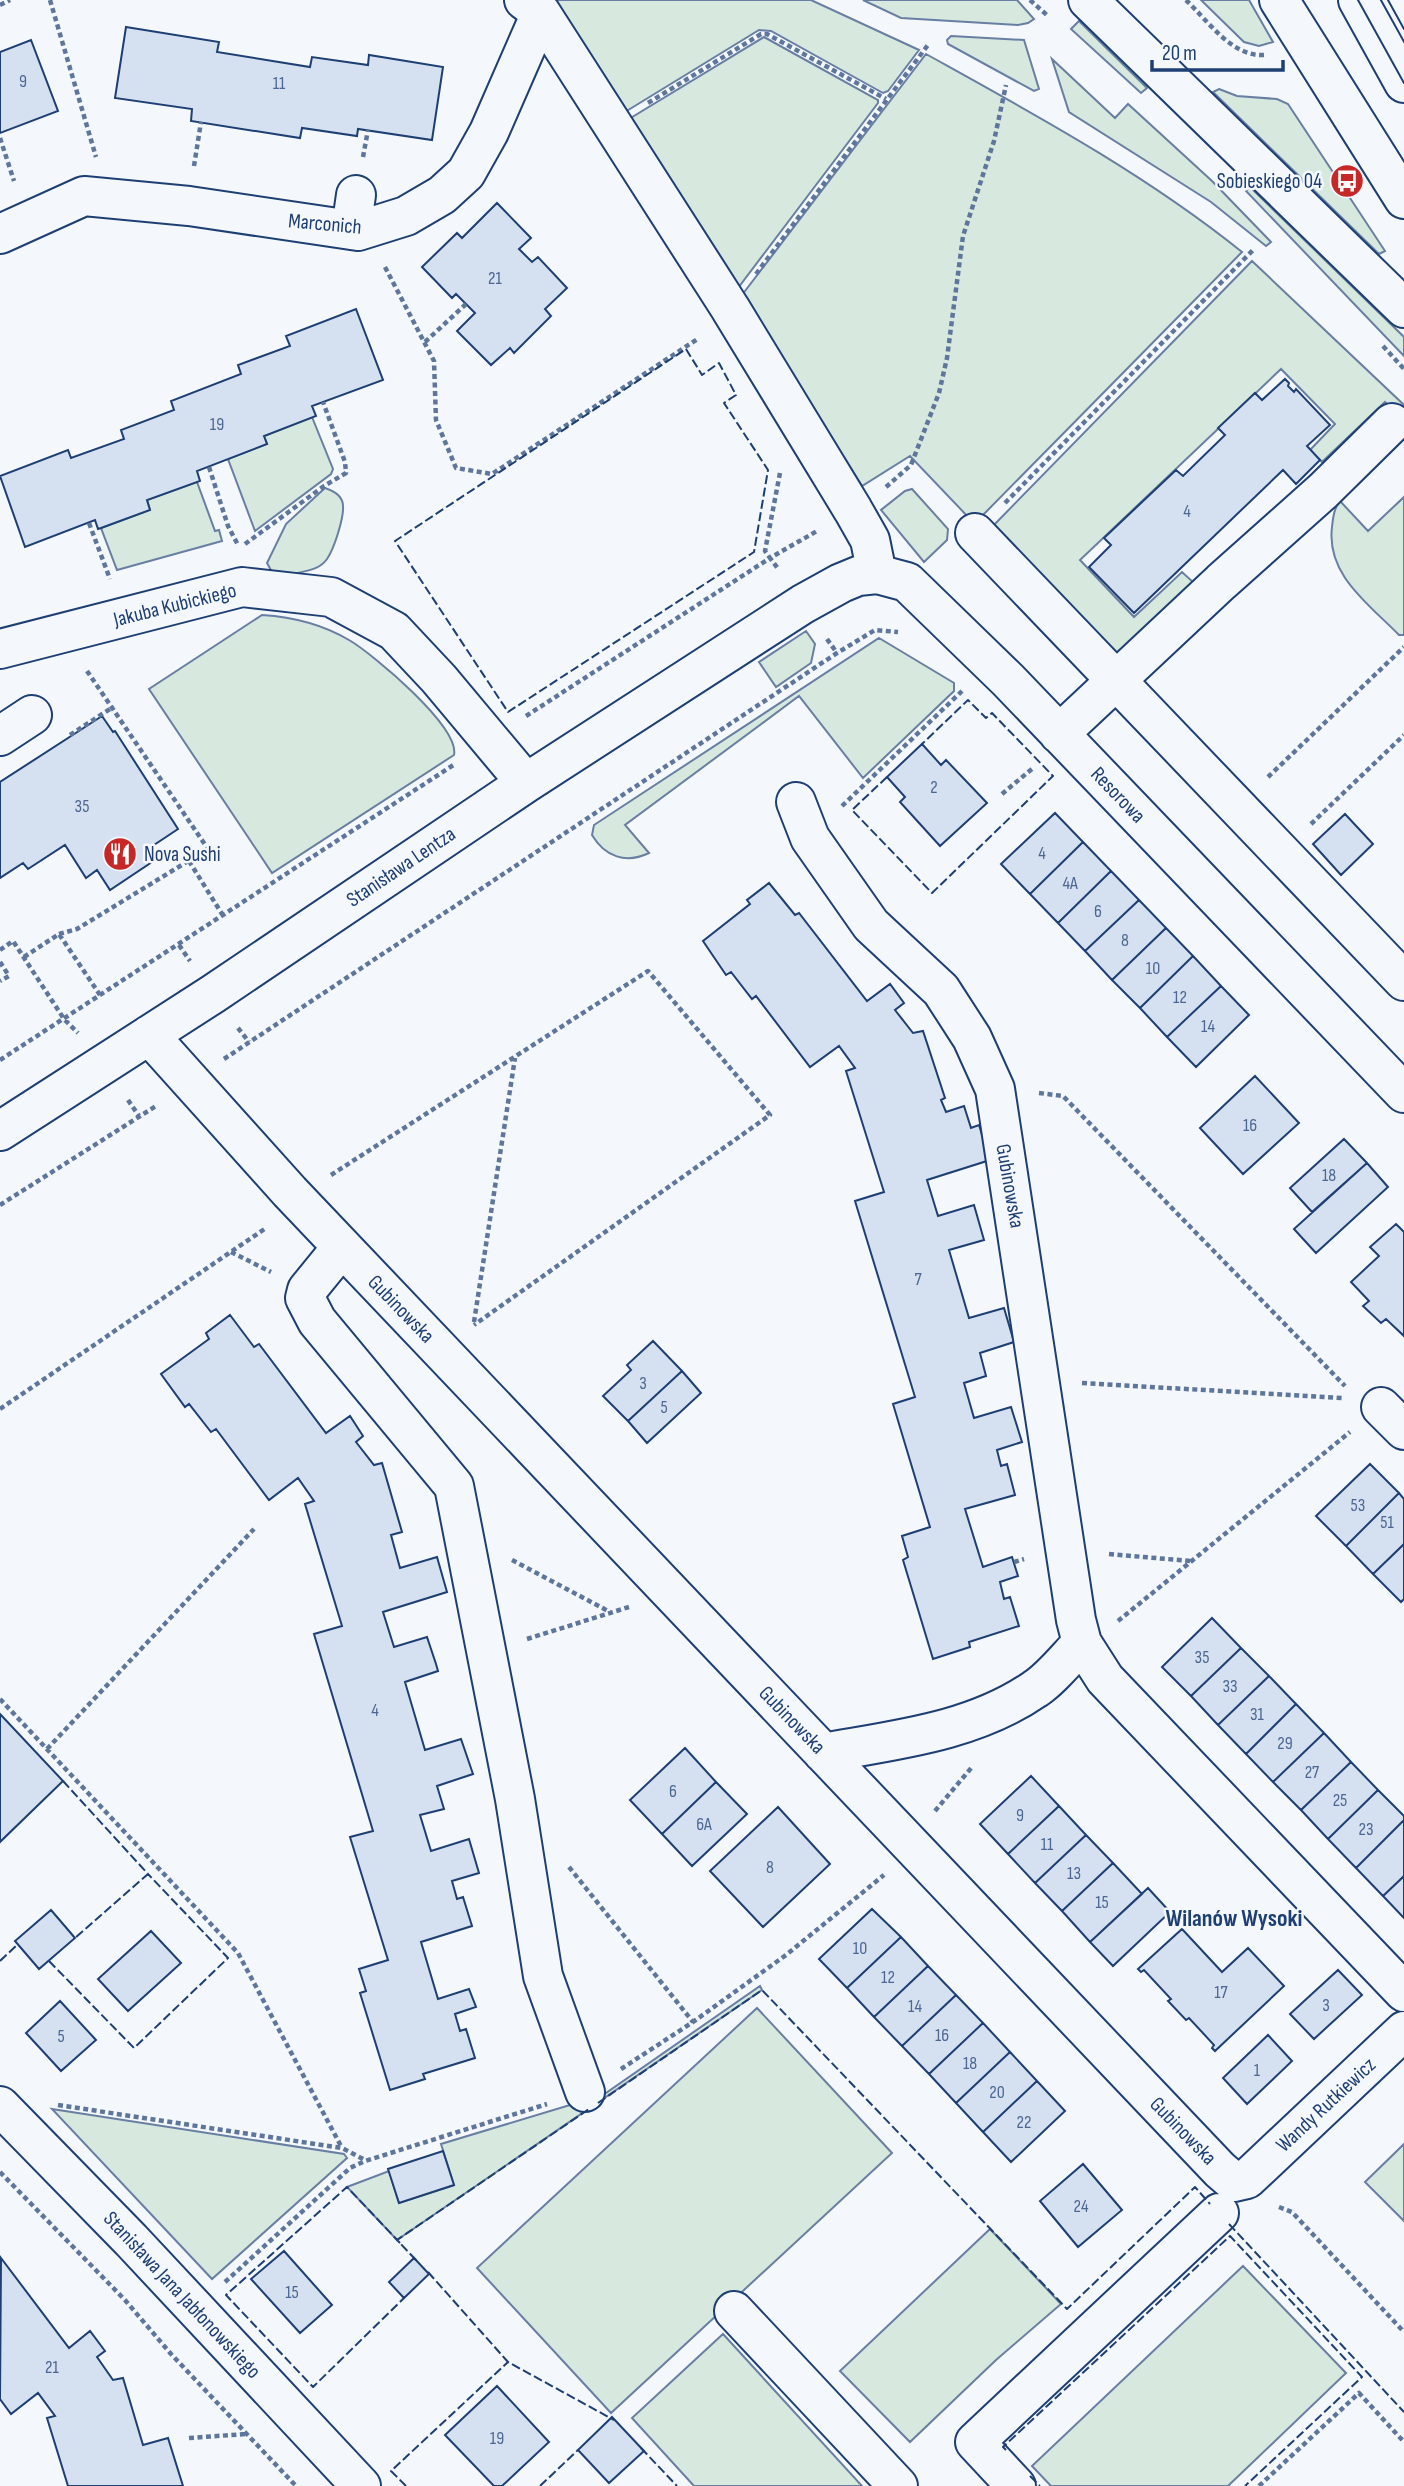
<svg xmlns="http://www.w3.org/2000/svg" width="1404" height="2486" font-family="'Sofia Sans Condensed',sans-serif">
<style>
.green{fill:#d7e8df;stroke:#687fa3;stroke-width:2}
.building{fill:#d5e0f0;stroke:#1d3f73;stroke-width:2}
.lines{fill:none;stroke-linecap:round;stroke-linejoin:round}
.minor-casing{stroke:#1d3f73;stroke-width:42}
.major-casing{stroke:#1d3f73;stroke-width:42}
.path{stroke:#5e769c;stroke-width:4.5;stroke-dasharray:5 3.5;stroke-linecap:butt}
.minor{stroke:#f4f7fb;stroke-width:38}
.major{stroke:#f4f7fb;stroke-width:38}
.tram{stroke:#1d3f73;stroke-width:2}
.fence{stroke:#1d3f73;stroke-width:2;stroke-dasharray:9 3.5;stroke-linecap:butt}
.labels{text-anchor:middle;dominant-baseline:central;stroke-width:5;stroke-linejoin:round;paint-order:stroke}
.number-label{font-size:18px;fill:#4b6792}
.poi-label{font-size:21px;fill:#1d3f73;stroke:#f4f7fb;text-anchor:end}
.street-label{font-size:21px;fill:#1d3f73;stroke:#f4f7fb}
.quarter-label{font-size:24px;font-weight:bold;fill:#1d3f73;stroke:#f4f7fb}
</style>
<rect width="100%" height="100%" fill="#f4f7fb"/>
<path class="green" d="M 554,0 L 811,0 L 919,50 L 888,91 L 883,93 L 771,31 L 759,30 L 625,112 Z
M 863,0 L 1017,0 L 1034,19 L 1028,23 L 1018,25 L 901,18 Z
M 1201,0 L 1249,0 L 1273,42 L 1259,46 L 1244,42 Z
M 1079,21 L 1147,88 L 1141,93 L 1071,29 Z
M 951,36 L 1024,40 L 1039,89 L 1034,91 L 948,44 L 947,40 Z
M 764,37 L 878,100 L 878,103 L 738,288 L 629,119 Z
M 926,54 C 1034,114 1145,174 1242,252 L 981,517 L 971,520 L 910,456 L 862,486 L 742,295 Z
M 1052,59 L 1115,118 L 1128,104 L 1212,181 L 1271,242 L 1266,246 L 1211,202 L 1069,112 Z
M 1219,89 L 1237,96 L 1277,99 L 1288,104 L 1385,251 L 1379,254 L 1213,92 Z
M 1250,187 L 1404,337 L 1404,356 L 1246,191 Z
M 1252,261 L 1404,405 L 1404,421 L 1385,402 L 1322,462 L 1310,450 L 1335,424 L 1281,369 L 1080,560 L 1134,617 L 1182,572 L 1194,583 L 1115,660 L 991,528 Z
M 312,417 L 333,469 L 331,474 L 255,531 L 228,459 L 267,444 L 264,436 Z
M 197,482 L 215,531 L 219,530 L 222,541 L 117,570 L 101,528 L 150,510 L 147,500 Z
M 325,488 C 334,491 343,496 343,506 C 344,518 334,549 327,559 C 320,569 309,570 298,573 C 287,575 282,577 272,572 L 267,563 L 286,524 Z
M 912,489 L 948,529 L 947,540 L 924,562 L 881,510 L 905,491 Z
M 1404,497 L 1404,635 L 1399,635 C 1369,604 1326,575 1332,527 C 1333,518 1334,508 1340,501 L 1368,531 Z
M 262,615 C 293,617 322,624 349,640 C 373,654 460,727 454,755 L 272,873 L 149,689 Z
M 806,631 L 815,644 L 811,663 L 776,687 L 759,662 Z
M 879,638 L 954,683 L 954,691 L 863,778 L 799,696 L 625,825 L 649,853 C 626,864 605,857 592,835 L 594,825 Z
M 760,1986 L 762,1990 L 397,2240 L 347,2187 L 389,2171 L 399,2203 L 454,2185 L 441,2144 L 603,2095 Z
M 757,2008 L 892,2153 L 611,2413 L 477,2268 Z
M 52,2109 L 344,2154 L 347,2158 L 212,2279 Z
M 1404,2144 L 1404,2221 L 1365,2182 Z
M 990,2229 L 1061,2304 L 996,2360 L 910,2442 L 840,2371 Z
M 1243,2266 L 1346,2373 L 1228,2486 L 1051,2486 L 1032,2466 Z
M 723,2334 L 862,2486 L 694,2486 L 632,2418 Z"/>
<path class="building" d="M 126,27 L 219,42 L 217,52 L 310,67 L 312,57 L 368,65 L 369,55 L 443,67 L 432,140 L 358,129 L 357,136 L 302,128 L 300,138 L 191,121 L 192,109 L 115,98 Z
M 31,40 L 58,111 L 0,133 L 0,52 Z
M 497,203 L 531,238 L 519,249 L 532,262 L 538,257 L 567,288 L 545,309 L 551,316 L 514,353 L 510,348 L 491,365 L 457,331 L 475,313 L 456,294 L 452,298 L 422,267 L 457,233 L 462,238 Z
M 356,309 L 383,380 L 312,406 L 316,416 L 264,436 L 267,444 L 197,471 L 200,481 L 147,500 L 150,510 L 101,528 L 98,529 L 95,520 L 25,547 L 0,476 L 68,450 L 71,458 L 124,439 L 121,430 L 174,410 L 171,401 L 241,374 L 238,365 L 290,346 L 286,336 Z
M 1285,379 L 1289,383 L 1288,386 L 1294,392 L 1296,389 L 1330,425 L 1307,446 L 1320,460 L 1296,484 L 1283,470 L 1134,613 L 1089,567 L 1111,545 L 1104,538 L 1176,470 L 1183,476 L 1225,435 L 1218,428 L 1255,393 L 1262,400 Z
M 102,716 L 113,732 L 115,731 L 178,829 L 145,851 L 152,862 L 110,890 L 97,870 L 86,878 L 65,845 L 28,869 L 23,863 L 0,878 L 0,782 Z
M 922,744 L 941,765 L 946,760 L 987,803 L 940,846 L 900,802 L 905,797 L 887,777 Z
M 1055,813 L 1083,842 L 1030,894 L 1001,864 Z
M 1345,814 L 1373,844 L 1341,875 L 1313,844 Z
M 1083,842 L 1111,871 L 1058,923 L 1030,894 Z
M 1111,871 L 1139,900 L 1085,951 L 1058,923 Z
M 769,883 L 795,915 L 799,913 L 867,1001 L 890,984 L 904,1003 L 895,1010 L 913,1033 L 923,1031 L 945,1098 L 941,1100 L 946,1112 L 964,1106 L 971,1128 L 979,1125 L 990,1160 L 927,1180 L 938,1216 L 974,1205 L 984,1240 L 949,1250 L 969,1318 L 1004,1308 L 1014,1342 L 980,1353 L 986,1376 L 964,1383 L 974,1418 L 1011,1407 L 1022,1442 L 997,1450 L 1001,1466 L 1007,1464 L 1015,1495 L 965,1509 L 983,1567 L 1012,1557 L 1018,1576 L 1000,1582 L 1004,1599 L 1010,1597 L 1019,1626 L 969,1642 L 970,1647 L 933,1659 L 903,1560 L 908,1557 L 902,1536 L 930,1527 L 893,1404 L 915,1397 L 855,1201 L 884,1192 L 846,1071 L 855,1068 L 839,1046 L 810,1067 L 756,996 L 752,999 L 731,972 L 726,975 L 703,941 L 750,904 L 747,900 Z
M 1139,900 L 1166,928 L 1112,980 L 1085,951 Z
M 1166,928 L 1193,956 L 1140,1008 L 1112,980 Z
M 1193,956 L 1221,986 L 1167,1037 L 1140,1008 Z
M 1221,986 L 1249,1015 L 1196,1067 L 1167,1037 Z
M 1255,1076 L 1299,1123 L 1243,1174 L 1200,1128 Z
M 1344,1139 L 1367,1163 L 1312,1212 L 1290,1188 Z
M 1367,1163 L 1388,1187 L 1316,1253 L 1294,1229 Z
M 1396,1224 L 1404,1232 L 1404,1336 L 1386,1319 L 1381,1323 L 1363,1306 L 1369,1301 L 1351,1282 L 1379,1256 L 1370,1247 Z
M 230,1315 L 254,1347 L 259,1344 L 326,1433 L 350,1416 L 363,1436 L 356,1442 L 374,1465 L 382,1463 L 402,1532 L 391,1535 L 400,1568 L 437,1557 L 447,1592 L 383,1612 L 394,1647 L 427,1637 L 436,1664 L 438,1671 L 405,1682 L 425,1750 L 461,1739 L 473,1774 L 437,1786 L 444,1809 L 420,1815 L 431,1851 L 469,1839 L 479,1873 L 452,1881 L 457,1899 L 463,1897 L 472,1926 L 421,1942 L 438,1999 L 469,1989 L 476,2007 L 455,2014 L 460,2031 L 466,2029 L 475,2058 L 423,2074 L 425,2079 L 390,2090 L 360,1993 L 366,1991 L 359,1969 L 388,1960 L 350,1837 L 373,1831 L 314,1634 L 342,1626 L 305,1504 L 314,1501 L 298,1478 L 269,1500 L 216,1429 L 211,1432 L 189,1404 L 185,1407 L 161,1374 L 209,1339 L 206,1333 Z
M 653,1341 L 682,1371 L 628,1421 L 603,1396 L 631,1370 L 627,1365 Z
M 682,1371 L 701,1393 L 647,1443 L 628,1421 Z
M 1370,1464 L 1399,1493 L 1346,1546 L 1316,1516 Z
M 1399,1493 L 1404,1499 L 1404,1544 L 1373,1574 L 1346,1546 Z
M 1404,1544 L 1404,1599 L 1401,1602 L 1373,1574 Z
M 1212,1618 L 1241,1648 L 1191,1696 L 1162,1667 Z
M 1241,1648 L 1269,1676 L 1218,1725 L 1191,1696 Z
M 1269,1676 L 1296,1704 L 1246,1754 L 1218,1725 Z
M 1296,1704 L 1324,1733 L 1273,1782 L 1246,1754 Z
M 0,1714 L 63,1781 L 0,1842 Z
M 1324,1733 L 1351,1762 L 1301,1810 L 1273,1782 Z
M 685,1748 L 716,1782 L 662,1834 L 630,1800 Z
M 1351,1762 L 1378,1790 L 1328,1839 L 1301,1810 Z
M 1031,1776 L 1059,1806 L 1008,1854 L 980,1824 Z
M 716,1782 L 747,1814 L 692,1866 L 662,1834 Z
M 1378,1790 L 1404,1816 L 1404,1820 L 1356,1868 L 1328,1839 Z
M 1059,1806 L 1086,1835 L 1035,1883 L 1008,1854 Z
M 778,1807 L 830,1864 L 763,1927 L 710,1871 Z
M 1404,1820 L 1404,1876 L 1383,1896 L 1356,1868 Z
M 1086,1835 L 1113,1863 L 1062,1911 L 1035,1883 Z
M 1113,1863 L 1142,1894 L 1090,1942 L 1062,1911 Z
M 1404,1876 L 1404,1918 L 1383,1896 Z
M 1148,1888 L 1170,1912 L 1113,1966 L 1090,1942 Z
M 872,1909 L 901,1937 L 847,1988 L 819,1959 Z
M 51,1910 L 75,1938 L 39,1969 L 15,1941 Z
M 1182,1929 L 1222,1972 L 1248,1948 L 1284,1986 L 1215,2051 L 1212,2048 L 1214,2045 L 1189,2018 L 1186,2020 L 1168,2001 L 1171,1999 L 1144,1970 L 1141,1972 L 1138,1969 Z
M 151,1931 L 181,1963 L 128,2011 L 98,1979 Z
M 901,1937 L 928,1966 L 874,2017 L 847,1988 Z
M 928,1966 L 956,1995 L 902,2046 L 874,2017 Z
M 1338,1970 L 1362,1995 L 1314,2039 L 1290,2014 Z
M 956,1995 L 983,2023 L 929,2074 L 902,2046 Z
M 60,2001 L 96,2040 L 61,2071 L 26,2033 Z
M 983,2023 L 1010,2052 L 956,2103 L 929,2074 Z
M 1268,2035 L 1292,2061 L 1247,2104 L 1223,2078 Z
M 1010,2052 L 1037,2081 L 983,2132 L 956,2103 Z
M 1037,2081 L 1065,2111 L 1011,2162 L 983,2132 Z
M 443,2151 L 454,2185 L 399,2203 L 388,2169 Z
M 1083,2164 L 1122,2210 L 1078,2247 L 1040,2201 Z
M 284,2251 L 332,2305 L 300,2333 L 251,2279 Z
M 1,2258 L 69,2348 L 90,2331 L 105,2351 L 97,2357 L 113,2380 L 123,2378 L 143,2445 L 168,2438 L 183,2486 L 68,2486 L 47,2418 L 55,2416 L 38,2393 L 11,2414 L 0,2399 Z
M 414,2258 L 429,2274 L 404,2298 L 389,2282 Z
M 497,2386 L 549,2442 L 502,2486 L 494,2486 L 445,2435 Z
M 612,2417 L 644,2451 L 609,2483 L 578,2450 Z"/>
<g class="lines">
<g class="minor-casing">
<path id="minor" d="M 524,0 L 541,13 L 730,308 L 853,510 L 870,540 L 877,574
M 1358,0 L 1404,83
M 351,230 L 356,195
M 0,234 L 84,196 L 189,206 L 358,231 L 406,216 L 442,195 L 466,173 L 489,132 L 541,13
M 975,533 L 1404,981
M 0,649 L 242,587 L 331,597 L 394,631 L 439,679 L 526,783
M 1059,734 L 1221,582 L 1323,491 L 1392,423
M 0,736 L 32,715
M 796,802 L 810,838 L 871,925 L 941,990 L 972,1038 L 995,1089 L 1076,1620 L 1082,1643 L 1105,1679 L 1404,1992
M 149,1035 L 290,1192 L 1220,2170 L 1234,2182 L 1247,2179 L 1404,2031
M 0,1131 L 213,994 L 526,783 L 803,604 L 841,583 L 858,576 L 877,574 L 907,582 L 1008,680 L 1404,1093
M 342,1247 L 307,1290 L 305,1298 L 317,1321 L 454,1486 L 515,1799 L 543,1976 L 585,2092
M 1381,1407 L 1404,1430
M 823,1753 C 895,1740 973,1732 1035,1689 C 1052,1678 1067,1658 1082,1643
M 0,2106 L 131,2240 L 361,2486
M 734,2311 L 898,2486
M 1016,2486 L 975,2442 L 1219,2213"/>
</g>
<g class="major-casing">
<path id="major" d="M 1088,0 L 1404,308
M 1279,0 L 1404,199"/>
</g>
<path class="path" d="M 50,0 L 96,157
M 1030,0 L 1048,16
M 1186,0 C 1208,21 1232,57 1264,55
M 0,5 L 10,0
M 648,103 L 761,34 L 767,34 L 886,99
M 0,138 L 14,181
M 363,157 L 368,130
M 194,166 L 201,122
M 385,267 L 434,361 L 436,420 L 456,468 L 492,474 L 699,338
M 756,274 L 928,45
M 425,342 L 466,304
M 1383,346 L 1404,369
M 209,467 L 228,526 L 238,545
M 780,473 L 765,551 L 770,558 L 817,531
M 886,487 L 911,465 L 939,393 L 947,358 L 963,236 L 994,141 L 1006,85
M 1005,503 L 1254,249
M 89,523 L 110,579
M 245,544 L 324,486 L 346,473 L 345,462 L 323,402
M 827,639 L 837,653
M 526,716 L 770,558 L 779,570
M 70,735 L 113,707
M 1268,777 L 1404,647
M 1002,794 L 1033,768
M 842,806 L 962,691
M 1311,824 L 1404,735
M 189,861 L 222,914
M 59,934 L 77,929 L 208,849 L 85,668
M 179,945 L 190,961
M 0,950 L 13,941 L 64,1019 L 78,1033
M 24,957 L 59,934 L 100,995
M 0,962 L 9,976 L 0,981
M 238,1028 L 249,1042
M 224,1059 L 837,653 L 875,630 L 898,632
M 0,1060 L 455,764
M 1039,1093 L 1063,1096 L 1345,1386
M 128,1100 L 139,1116
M 331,1175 L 648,971 L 770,1115 L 474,1325
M 0,1205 L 156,1106
M 231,1252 L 271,1272
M 474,1322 L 515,1058
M 1082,1383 L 1343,1398
M 0,1409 L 266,1228
M 1109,1554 L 1190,1561
M 512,1560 L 610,1612
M 1014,1562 L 1024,1559
M 1118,1621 L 1350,1432
M 527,1639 L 629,1607
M 0,1699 L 238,1953 L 342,2148
M 47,1749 L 254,1529
M 935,1811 L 972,1767
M 569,1867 L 693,2022
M 621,2069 L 693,2022 L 786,1955 L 884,1875
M 58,2105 L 342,2148 L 365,2160
M 0,2172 L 125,2300 L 171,2354 L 296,2486
M 1279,2207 L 1292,2212 L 1404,2332
M 225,2282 L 350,2168 L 365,2161 L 547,2104
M 189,2438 L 246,2434
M 1259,2486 L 1359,2393 L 1404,2442"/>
<use href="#minor" class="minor"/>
<use href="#major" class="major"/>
<path class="tram" d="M 1358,0 L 1404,83
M 1388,0 L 1404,29"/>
<path class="fence" d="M 686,349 L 702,375 L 719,363 L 736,395 L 724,403 L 768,470 L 754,552 L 508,712 L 395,541 Z
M 887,777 L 852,810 L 932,893 L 1053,776 L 992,713 L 986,718 L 968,700 L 922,744
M 63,1781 L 148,1874 L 75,1938
M 0,1961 L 18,1944
M 49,1961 L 134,2048 L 228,1958 L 148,1874
M 598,2103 L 762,1990 L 1067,2309 L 1195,2187 L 1210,2204
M 1229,2224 L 1404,2412
M 400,2243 L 347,2187 L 226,2295 L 313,2387 L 404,2298
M 416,2260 L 397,2240 L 589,2109
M 428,2272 L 508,2362 L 614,2420
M 641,2448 L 677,2486
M 1006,2450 L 1003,2447 L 1230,2236 L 1362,2377 L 1245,2486
M 1030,2476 L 1040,2486
M 406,2486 L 391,2471 L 508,2362
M 540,2486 L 578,2450"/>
</g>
<defs>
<g id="bus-disc" transform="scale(1.75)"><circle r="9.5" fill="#c62828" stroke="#f4f7fb"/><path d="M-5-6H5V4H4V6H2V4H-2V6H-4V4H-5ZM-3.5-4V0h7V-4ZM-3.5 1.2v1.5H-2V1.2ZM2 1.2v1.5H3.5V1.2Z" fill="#fff"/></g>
<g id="restaurant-disc" transform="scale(1.75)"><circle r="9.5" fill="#c62828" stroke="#f4f7fb"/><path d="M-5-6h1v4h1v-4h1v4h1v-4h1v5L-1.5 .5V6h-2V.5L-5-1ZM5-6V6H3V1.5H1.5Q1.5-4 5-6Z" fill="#fff"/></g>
</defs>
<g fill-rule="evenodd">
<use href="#bus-disc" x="1347" y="181"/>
<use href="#restaurant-disc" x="120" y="854"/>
</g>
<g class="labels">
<g class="number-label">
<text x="23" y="81">9</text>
<text x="279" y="83">11</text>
<text x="495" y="278">21</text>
<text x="217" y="424">19</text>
<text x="1187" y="511">4</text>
<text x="934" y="787">2</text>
<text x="82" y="806">35</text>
<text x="1042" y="853">4</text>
<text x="1070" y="883">4A</text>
<text x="1098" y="911">6</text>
<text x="1125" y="940">8</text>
<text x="1153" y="968">10</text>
<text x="1180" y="997">12</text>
<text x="1208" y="1026">14</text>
<text x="1250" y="1125">16</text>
<text x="1329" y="1175">18</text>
<text x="918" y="1279">7</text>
<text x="643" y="1383">3</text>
<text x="664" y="1407">5</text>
<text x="1358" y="1505">53</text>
<text x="1387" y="1522">51</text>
<text x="1202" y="1657">35</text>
<text x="1230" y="1686">33</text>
<text x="375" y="1710">4</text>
<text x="1257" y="1714">31</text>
<text x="1285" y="1743">29</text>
<text x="1312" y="1772">27</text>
<text x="673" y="1791">6</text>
<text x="1340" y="1800">25</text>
<text x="1020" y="1815">9</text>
<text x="704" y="1824">6A</text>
<text x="1366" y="1829">23</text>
<text x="1047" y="1844">11</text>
<text x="770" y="1867">8</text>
<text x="1074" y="1873">13</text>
<text x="1102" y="1902">15</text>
<text x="860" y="1948">10</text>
<text x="888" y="1977">12</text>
<text x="1221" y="1992">17</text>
<text x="1326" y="2005">3</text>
<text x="915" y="2006">14</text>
<text x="942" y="2035">16</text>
<text x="61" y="2036">5</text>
<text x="970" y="2063">18</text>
<text x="1257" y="2070">1</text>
<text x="997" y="2092">20</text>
<text x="1024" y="2122">22</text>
<text x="1081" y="2206">24</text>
<text x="292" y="2292">15</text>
<text x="52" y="2367">21</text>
<text x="497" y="2438">19</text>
</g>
<g class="poi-label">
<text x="1322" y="181">Sobieskiego 04</text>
<text x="144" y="854" text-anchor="start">Nova Sushi</text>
</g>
<g class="street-label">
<text transform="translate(325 224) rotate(5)">Marconich</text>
<text transform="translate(175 605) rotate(-14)">Jakuba Kubickiego</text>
<text transform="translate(1118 795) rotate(46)">Resorowa</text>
<text transform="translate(401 867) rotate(-34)">Stanisława Lentza</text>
<text transform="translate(1010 1186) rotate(80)">Gubinowska</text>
<text transform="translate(401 1309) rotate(46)">Gubinowska</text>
<text transform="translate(792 1720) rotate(46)">Gubinowska</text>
<text transform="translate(1326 2105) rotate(-43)">Wandy Rutkiewicz</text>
<text transform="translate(1183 2131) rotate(46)">Gubinowska</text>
<text transform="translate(182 2295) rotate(47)">Stanisława Jana Jabłonowskiego</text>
</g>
<g class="quarter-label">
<text x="1234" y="1918">Wilanów Wysoki</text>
</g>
</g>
<path d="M1152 60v10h131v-10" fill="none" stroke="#1d3f73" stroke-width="3.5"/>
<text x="1162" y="60" font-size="21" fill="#1d3f73" stroke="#f4f7fb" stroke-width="5" paint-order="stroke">20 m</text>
</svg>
